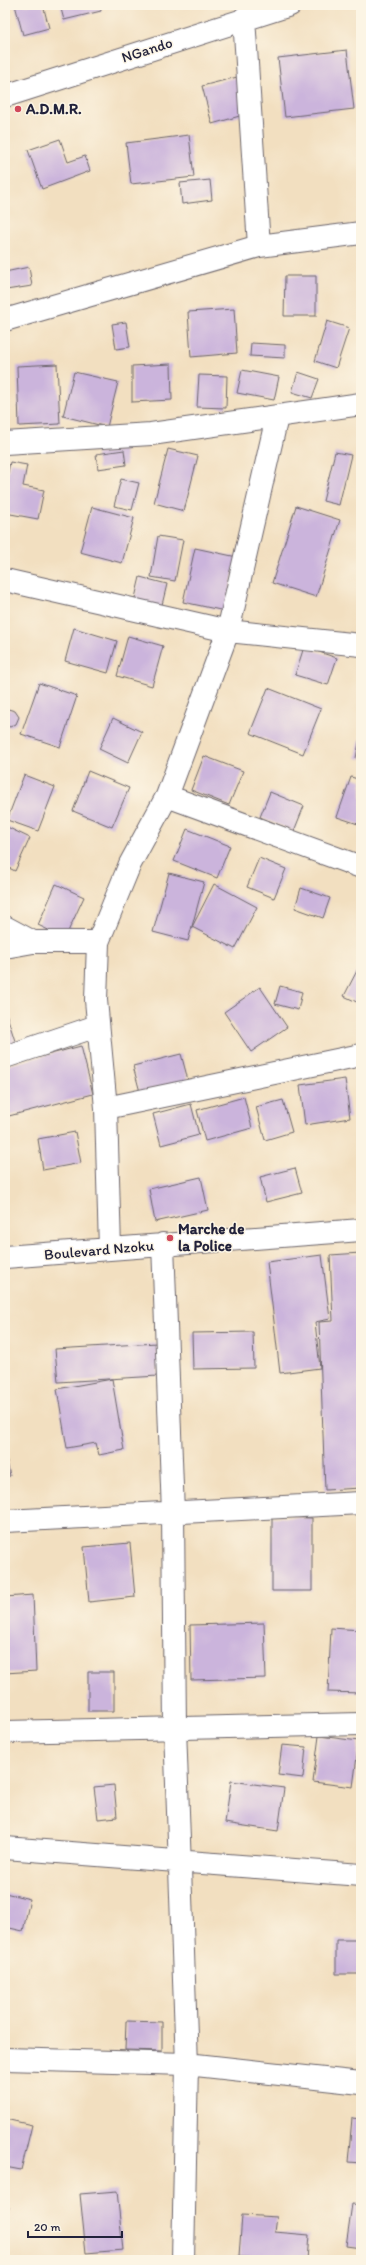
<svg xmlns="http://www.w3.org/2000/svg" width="366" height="2265" font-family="Itim,sans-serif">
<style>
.building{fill:#cbb4dc}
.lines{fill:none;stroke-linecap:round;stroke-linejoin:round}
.minor-casing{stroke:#6b646a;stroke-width:24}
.minor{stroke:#fff;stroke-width:22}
.poi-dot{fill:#d1495b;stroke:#fcf5e5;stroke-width:1.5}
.labels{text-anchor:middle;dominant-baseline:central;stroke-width:3;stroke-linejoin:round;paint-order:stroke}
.street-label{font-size:15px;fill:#22223b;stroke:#fcf5e5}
.poi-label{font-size:15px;font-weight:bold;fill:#22223b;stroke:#fcf5e5;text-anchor:start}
</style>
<rect width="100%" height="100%" fill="#fcf5e5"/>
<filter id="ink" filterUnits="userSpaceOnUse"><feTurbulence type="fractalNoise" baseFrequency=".025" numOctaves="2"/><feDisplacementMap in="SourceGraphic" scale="8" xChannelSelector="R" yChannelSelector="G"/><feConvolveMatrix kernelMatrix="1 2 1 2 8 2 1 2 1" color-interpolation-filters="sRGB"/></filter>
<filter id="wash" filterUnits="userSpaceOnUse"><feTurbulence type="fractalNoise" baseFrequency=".012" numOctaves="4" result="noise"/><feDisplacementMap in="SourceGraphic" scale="16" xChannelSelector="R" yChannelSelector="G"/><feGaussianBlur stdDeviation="0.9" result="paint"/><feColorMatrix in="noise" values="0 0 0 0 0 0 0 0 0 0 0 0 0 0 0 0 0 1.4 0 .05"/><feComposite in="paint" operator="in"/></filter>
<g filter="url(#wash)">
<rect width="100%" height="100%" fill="#f2dfc0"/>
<g id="blocks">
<path class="building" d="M 15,5 L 43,5 L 49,28 L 23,35 Z
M 60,5 L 100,5 L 101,11 L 64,20 Z
M 347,50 L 354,109 L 285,117 L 278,58 Z
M 241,76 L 250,113 L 212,124 L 202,86 Z
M 189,135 L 194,177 L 131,184 L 126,143 Z
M 60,139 L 68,162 L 85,156 L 90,171 L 42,189 L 28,150 Z
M 210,180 L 212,200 L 182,204 L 180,183 Z
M 29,267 L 32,286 L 6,290 L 5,272 Z
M 285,276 L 316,276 L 316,316 L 284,316 Z
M 234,309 L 237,353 L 191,357 L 188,312 Z
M 327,321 L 349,328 L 336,368 L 315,361 Z
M 126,322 L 130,347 L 116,349 L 112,324 Z
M 251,343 L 285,345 L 285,358 L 250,356 Z
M 57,364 L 60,424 L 19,426 L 17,366 Z
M 171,364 L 172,400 L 132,402 L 132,366 Z
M 242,370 L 279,377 L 274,400 L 237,393 Z
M 74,372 L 118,382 L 107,427 L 63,416 Z
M 298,372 L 319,379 L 312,398 L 292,392 Z
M 199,375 L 227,376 L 226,408 L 197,407 Z
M 168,449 L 198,456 L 184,511 L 154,503 Z
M 124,450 L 126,465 L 98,469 L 96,454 Z
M 335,452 L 351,455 L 339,505 L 323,501 Z
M 10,462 L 27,465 L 23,486 L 44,490 L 38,519 L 5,513 L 5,487 Z
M 121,479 L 139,483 L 132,510 L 114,506 Z
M 296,506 L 340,520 L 316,597 L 272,583 Z
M 92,507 L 134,518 L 122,563 L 80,552 Z
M 158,536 L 183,540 L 175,581 L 151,577 Z
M 195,548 L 237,557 L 225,611 L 183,602 Z
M 140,577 L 167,584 L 161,609 L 134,602 Z
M 74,628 L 117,641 L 108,673 L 65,661 Z
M 128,636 L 163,646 L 152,686 L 117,676 Z
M 304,647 L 337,658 L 328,685 L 295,675 Z
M 39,683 L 77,696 L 60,747 L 21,734 Z
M 268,688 L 321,709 L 303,754 L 250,733 Z
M 8,709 L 15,711 L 19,717 L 16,724 L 10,727 L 5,725 L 5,710 Z
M 113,718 L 142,732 L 128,763 L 99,749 Z
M 360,738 L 361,738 L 361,759 L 356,758 Z
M 204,756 L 243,771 L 229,805 L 191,790 Z
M 88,771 L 129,788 L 112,827 L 73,811 Z
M 24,775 L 55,787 L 38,831 L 7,820 Z
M 351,777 L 361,780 L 361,825 L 337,817 Z
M 270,792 L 304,806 L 294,831 L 260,817 Z
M 5,826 L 30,838 L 15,871 L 5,866 Z
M 187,829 L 230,846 L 217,878 L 174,861 Z
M 259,858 L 286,869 L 274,898 L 247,887 Z
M 169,873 L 204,882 L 188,941 L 153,932 Z
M 56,884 L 84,897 L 65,938 L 38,925 Z
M 214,884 L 257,907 L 235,949 L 192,927 Z
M 301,888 L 330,898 L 323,918 L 295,908 Z
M 361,963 L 361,1004 L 344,996 Z
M 280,986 L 302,992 L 298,1010 L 275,1004 Z
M 260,987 L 287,1027 L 251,1052 L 224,1012 Z
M 5,1010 L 16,1044 L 5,1048 Z
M 81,1046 L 93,1094 L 5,1117 L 5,1066 Z
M 181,1054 L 188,1080 L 140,1092 L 133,1066 Z
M 345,1079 L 350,1118 L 305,1125 L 300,1085 Z
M 244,1097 L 252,1128 L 205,1141 L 197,1110 Z
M 283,1100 L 292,1132 L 265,1140 L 256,1107 Z
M 191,1104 L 199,1135 L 161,1145 L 153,1114 Z
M 75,1132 L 81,1163 L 43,1170 L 38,1139 Z
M 295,1168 L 302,1193 L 266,1202 L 260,1177 Z
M 201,1177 L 208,1210 L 155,1222 L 149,1189 Z
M 361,1253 L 361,1488 L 325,1490 L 319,1322 L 333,1321 L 330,1255 Z
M 322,1255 L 330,1319 L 315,1322 L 320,1368 L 280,1373 L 267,1262 Z
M 253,1332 L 254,1368 L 193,1369 L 192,1333 Z
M 157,1343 L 158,1376 L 58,1382 L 55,1349 Z
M 112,1379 L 124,1450 L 99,1455 L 96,1443 L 67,1448 L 57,1389 Z
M 5,1453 L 10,1476 L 5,1477 Z
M 272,1517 L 312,1518 L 312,1591 L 272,1591 Z
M 130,1543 L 135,1597 L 89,1602 L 84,1547 Z
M 33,1595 L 36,1671 L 5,1673 L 5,1597 Z
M 264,1623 L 266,1678 L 191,1680 L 190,1625 Z
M 331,1628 L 361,1630 L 361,1693 L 328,1692 Z
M 88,1672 L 114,1672 L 114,1711 L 88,1711 Z
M 319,1736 L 359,1741 L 353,1787 L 313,1782 Z
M 282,1745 L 306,1747 L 303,1778 L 278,1775 Z
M 231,1781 L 284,1788 L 278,1831 L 225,1823 Z
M 114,1785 L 117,1817 L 98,1819 L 94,1787 Z
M 5,1893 L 30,1899 L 23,1931 L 5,1927 Z
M 336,1940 L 361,1940 L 361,1974 L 336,1974 Z
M 126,2021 L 162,2022 L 162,2051 L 125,2050 Z
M 352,2118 L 361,2119 L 361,2163 L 348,2162 Z
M 5,2119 L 32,2125 L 21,2170 L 5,2167 Z
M 117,2191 L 123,2250 L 86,2253 L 80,2194 Z
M 352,2204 L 361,2205 L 361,2248 L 346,2246 Z
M 5,2206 L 9,2207 L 6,2223 L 5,2223 Z
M 242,2215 L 277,2217 L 275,2232 L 309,2235 L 307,2260 L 239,2257 Z"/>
</g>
</g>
<g filter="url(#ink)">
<use href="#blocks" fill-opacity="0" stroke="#6b646a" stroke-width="1"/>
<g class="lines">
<g class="minor-casing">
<path id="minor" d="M 244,18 L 259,246
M 5,96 L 290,5
M 5,320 L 259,246 L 361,233
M 5,443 L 151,434 L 361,404
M 5,580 L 228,631 L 361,645
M 167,796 L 361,867
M 5,927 L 33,942
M 5,947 L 33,942 L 98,942
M 5,1057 L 97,1026
M 106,1108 L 361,1055
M 163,1244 L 173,1513 L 175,1728 L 187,2064 L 183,2260
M 110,1249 L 106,1108 L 96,1000 L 98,942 L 130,864 L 167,796 L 228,631 L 277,417
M 5,1257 L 361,1230
M 5,1521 L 361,1503
M 5,1732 L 361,1724
M 5,1848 L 361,1875
M 5,2059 L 187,2064 L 361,2083"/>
</g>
<use href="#minor" class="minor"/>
</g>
</g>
<g class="poi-dot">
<circle cx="18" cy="109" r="4"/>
<circle cx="170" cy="1238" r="4"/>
</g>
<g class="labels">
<g class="street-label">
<text transform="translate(147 50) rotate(-18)">NGando</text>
<text transform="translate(99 1250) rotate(-5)">Boulevard Nzoku</text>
</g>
<g class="poi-label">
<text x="26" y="109">A.D.M.R.</text>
<text x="178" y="1229">Marche de<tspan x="178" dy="17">la Police</tspan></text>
</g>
</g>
<rect width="366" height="2265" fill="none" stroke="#fcf5e5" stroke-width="20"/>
<path d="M28 2231v6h94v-6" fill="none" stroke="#22223b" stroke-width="2"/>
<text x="34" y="2231" font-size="12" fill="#22223b" stroke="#fcf5e5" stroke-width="3" paint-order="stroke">20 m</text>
</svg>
